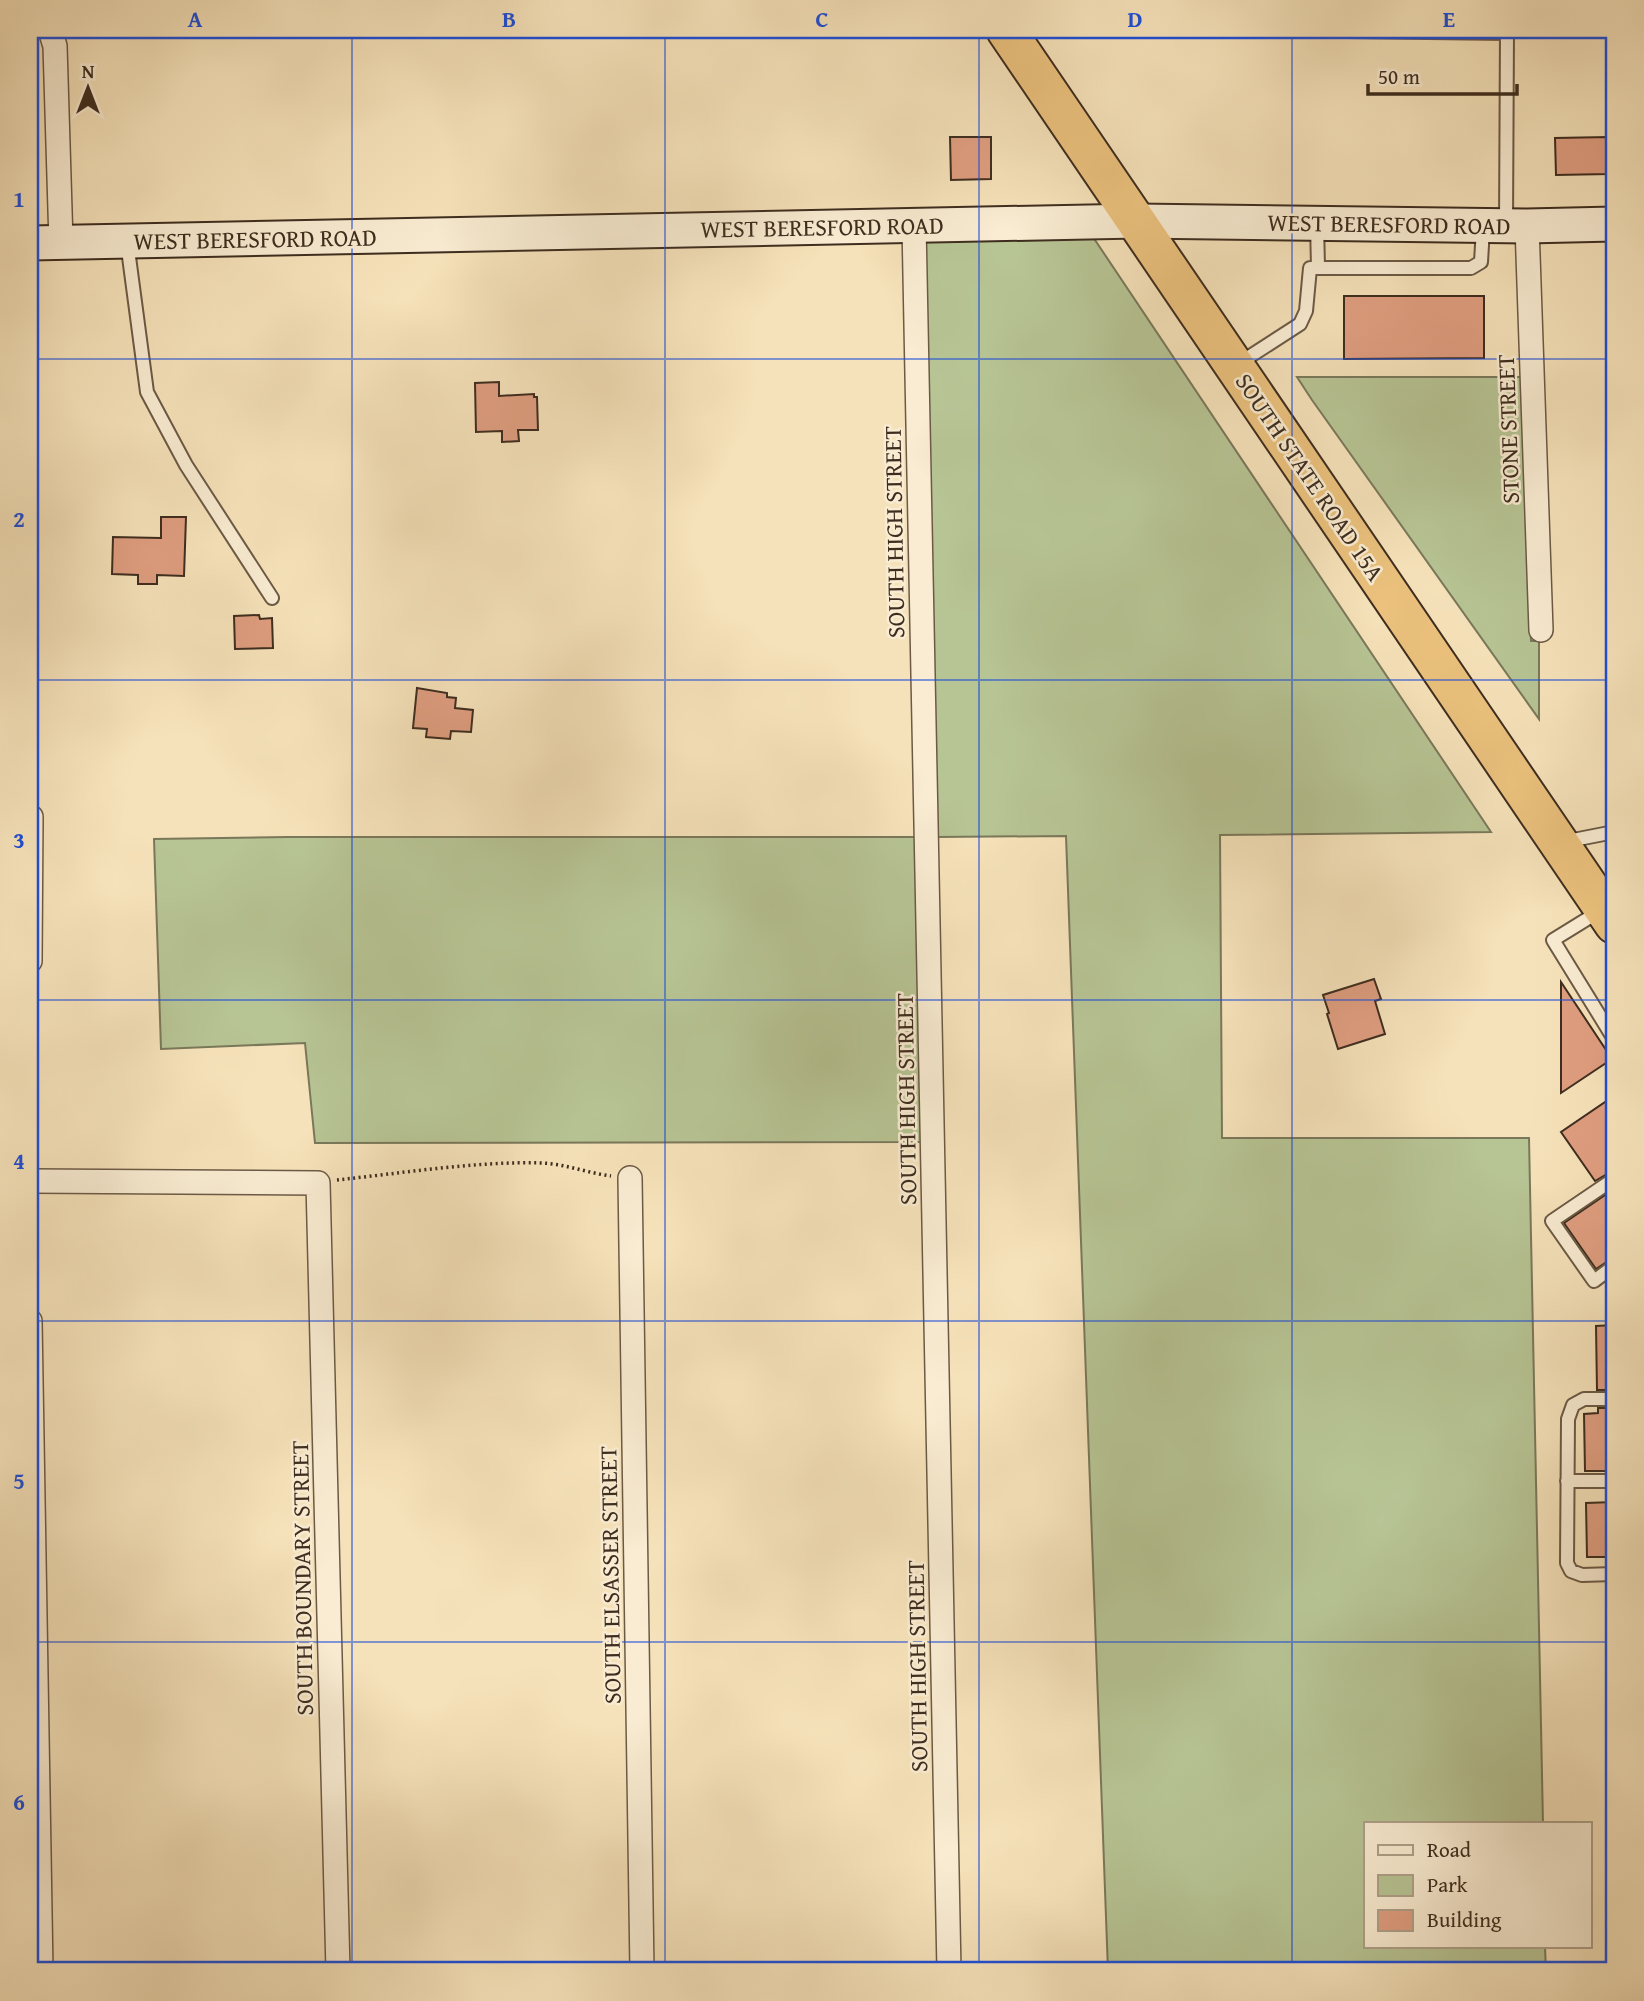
<svg xmlns="http://www.w3.org/2000/svg" width="1644" height="2001" font-family="'Gentium Book Plus',serif">
<style>
.green{fill:#b7c494;stroke:#7a785a;stroke-width:2}
.building{fill:#df9e80;stroke:#3e2d1f;stroke-width:2}
.lines{fill:none;stroke-linecap:round;stroke-linejoin:round}
.lane-casing{stroke:#6c5a46;stroke-width:16}
.street-casing{stroke:#6c5a46;stroke-width:26}
.secondary-casing{stroke:#3e2d1f;stroke-width:37}
.highway-casing{stroke:#3e2d1f;stroke-width:42}
.path{stroke:#3e2d1f;stroke-width:3.5;stroke-dasharray:2 3.5;stroke-linecap:butt}
.lane{stroke:#f9ecd2;stroke-width:12}
.street{stroke:#f9ecd2;stroke-width:23}
.secondary{stroke:#f9ecd2;stroke-width:33}
.highway{stroke:#ebc17d;stroke-width:38}
.grid{fill:none;stroke:#1d4ed8;stroke-width:2;stroke-opacity:0.55}
.labels{text-anchor:middle;dominant-baseline:central;stroke-width:5;stroke-linejoin:round;paint-order:stroke}
.street-label{font-size:24px;fill:#3e2d1f;stroke:#f9ecd2}
.neatline{fill:none;stroke:#1d4ed8;stroke-width:2.5}
.grid-label{font-size:23px;text-anchor:middle;font-weight:bold;fill:#1d4ed8}
</style>
<rect width="100%" height="100%" fill="#f6e2ba"/>
<filter id="stains"><feTurbulence type="fractalNoise" baseFrequency=".00286" numOctaves="4"/><feColorMatrix values="0 0 0 0 .2 0 0 0 0 .09 0 0 0 0 .02 0 0 0 .5 -.17"/></filter>
<radialGradient id="worn" r=".72"><stop offset=".6" stop-color="#630" stop-opacity="0"/><stop offset="1" stop-color="#630" stop-opacity=".3"/></radialGradient>
<path class="green" d="M 1091,234 L 1491,832 L 1220,835 L 1222,1138 L 1529,1138 L 1543,1824 L 1366,1824 L 1366,1947 L 1545,1947 L 1546,1971 L 1108,1971 L 1066,836 L 937,837 L 924,237 Z
M 1297,377 L 1522,377 L 1531,641 L 1539,641 L 1539,719 L 1312,400 Z
M 288,837 L 916,837 L 923,1142 L 315,1143 L 305,1043 L 161,1049 L 154,839 Z"/>
<path class="building" d="M 950,137 L 991,137 L 991,179 L 951,180 Z
M 1608,137 L 1609,174 L 1556,175 L 1555,138 Z
M 1344,296 L 1484,296 L 1484,358 L 1344,359 Z
M 499,382 L 499,396 L 534,394 L 534,397 L 537,397 L 538,430 L 518,430 L 519,441 L 502,442 L 502,431 L 476,432 L 475,383 Z
M 161,517 L 186,517 L 184,576 L 157,575 L 157,584 L 138,584 L 138,575 L 112,574 L 113,537 L 161,538 Z
M 259,615 L 260,619 L 272,618 L 273,648 L 235,649 L 234,616 Z
M 417,688 L 447,693 L 447,697 L 456,698 L 455,708 L 473,710 L 471,732 L 451,731 L 450,739 L 426,737 L 427,729 L 413,728 Z
M 1374,979 L 1381,999 L 1375,1001 L 1385,1034 L 1338,1049 L 1327,1014 L 1329,1013 L 1323,995 Z
M 1561,982 L 1612,1059 L 1561,1093 Z
M 1614,1096 L 1614,1170 L 1595,1181 L 1561,1132 Z
M 1614,1189 L 1614,1257 L 1596,1269 L 1564,1223 Z
M 1614,1325 L 1614,1390 L 1597,1390 L 1596,1326 Z
M 1598,1408 L 1614,1408 L 1614,1471 L 1585,1471 L 1584,1414 L 1598,1413 Z
M 1614,1502 L 1614,1557 L 1587,1557 L 1586,1503 Z"/>
<g class="lines">
<g class="lane-casing">
<path id="lane" d="M 1348,31 L 1507,33
M 1317,224 L 1318,267
M 1506,225 L 1507,30
M 127,242 L 147,392 L 186,465 L 272,598
M 1238,364 L 1300,324 L 1306,311 L 1310,268 L 1471,268 L 1481,262 L 1483,228
M 1563,842 L 1614,832
M 1600,911 L 1553,940 L 1614,1039
M 1614,1179 L 1552,1221 L 1594,1281 L 1614,1266
M 1614,1399 L 1584,1399 L 1573,1405 L 1568,1419 L 1567,1563 L 1571,1571 L 1582,1575 L 1614,1574
M 1567,1481 L 1614,1481"/>
</g>
<g class="street-casing">
<path id="street" d="M 50,30 L 55,46 L 61,243
M 914,225 L 949,1971
M 1527,226 L 1541,630
M 30,961 L 31,817
M 630,1178 L 642,1971
M 30,1181 L 318,1183 L 338,1971
M 30,1321 L 41,1971"/>
</g>
<g class="secondary-casing">
<path id="secondary" d="M 30,243 L 1137,221 L 1527,226 L 1614,224"/>
</g>
<g class="highway-casing">
<path id="highway" d="M 1006,30 L 1614,924"/>
</g>
<path class="path" d="M 337,1180 C 403,1173 477,1161 542,1163 C 565,1164 588,1173 611,1176"/>
<use href="#lane" class="lane"/>
<use href="#street" class="street"/>
<use href="#secondary" class="secondary"/>
<use href="#highway" class="highway"/>
</g>
<path class="grid" d="M 352,30 L 352,1971M 665,30 L 665,1971M 979,30 L 979,1971M 1292,30 L 1292,1971M 30,359 L 1614,359M 30,680 L 1614,680M 30,1000 L 1614,1000M 30,1321 L 1614,1321M 30,1642 L 1614,1642"/>
<g class="labels">
<g class="street-label">
<text transform="translate(1389 224) rotate(1)">WEST BERESFORD ROAD</text>
<text transform="translate(822 227) rotate(-1)">WEST BERESFORD ROAD</text>
<text transform="translate(255 239) rotate(-1)">WEST BERESFORD ROAD</text>
<text transform="translate(1508 429) rotate(-92)">STONE STREET</text>
<text transform="translate(1310 477) rotate(56)">SOUTH STATE ROAD 15A</text>
<text transform="translate(894 532) rotate(-91)">SOUTH HIGH STREET</text>
<text transform="translate(906 1099) rotate(-91)">SOUTH HIGH STREET</text>
<text transform="translate(610 1575) rotate(-91)">SOUTH ELSASSER STREET</text>
<text transform="translate(302 1578) rotate(-91)">SOUTH BOUNDARY STREET</text>
<text transform="translate(917 1666) rotate(-91)">SOUTH HIGH STREET</text>
</g>
</g>
<rect width="1644" height="2001" fill="none" stroke="#f6e2ba" stroke-width="77"/>
<rect x="1364" y="1822" width="228" height="126" fill="#f9ecd2" stroke="#aea08a" stroke-width="2"/>
<rect x="1378" y="1845" width="35" height="10" fill="#f9ecd2" stroke="#aea08a" stroke-width="2"/>
<text x="1427" y="1857" font-size="21" fill="#3e2d1f">Road</text>
<rect x="1378" y="1875" width="35" height="21" fill="#b7c494" stroke="#aea08a" stroke-width="2"/>
<text x="1427" y="1892" font-size="21" fill="#3e2d1f">Park</text>
<rect x="1378" y="1910" width="35" height="21" fill="#df9e80" stroke="#aea08a" stroke-width="2"/>
<text x="1427" y="1927" font-size="21" fill="#3e2d1f">Building</text>
<g transform="translate(88 88)" stroke="#f9ecd2" stroke-width="5" paint-order="stroke">
<path d="M0-5L12 26L0 18L-12 26Z" fill="#3e2d1f"/>
<text y="-10" font-size="19" font-weight="bold" text-anchor="middle" fill="#3e2d1f">N</text>
</g>
<path d="M1368 84v10h149v-10" fill="none" stroke="#3e2d1f" stroke-width="3.5"/>
<text x="1378" y="84" font-size="21" fill="#3e2d1f" stroke="#f9ecd2" stroke-width="5" paint-order="stroke">50 m</text>
<rect x="38" y="38" width="1568" height="1924" class="neatline"/>
<g class="grid-label">
<text x="195" y="27">A</text>
<text x="509" y="27">B</text>
<text x="822" y="27">C</text>
<text x="1135" y="27">D</text>
<text x="1449" y="27">E</text>
<text x="19" y="207">1</text>
<text x="19" y="527">2</text>
<text x="19" y="848">3</text>
<text x="19" y="1169">4</text>
<text x="19" y="1489">5</text>
<text x="19" y="1810">6</text>
</g>
<rect width="100%" height="100%" filter="url(#stains)"/>
<rect width="100%" height="100%" fill="url(#worn)"/>
</svg>
